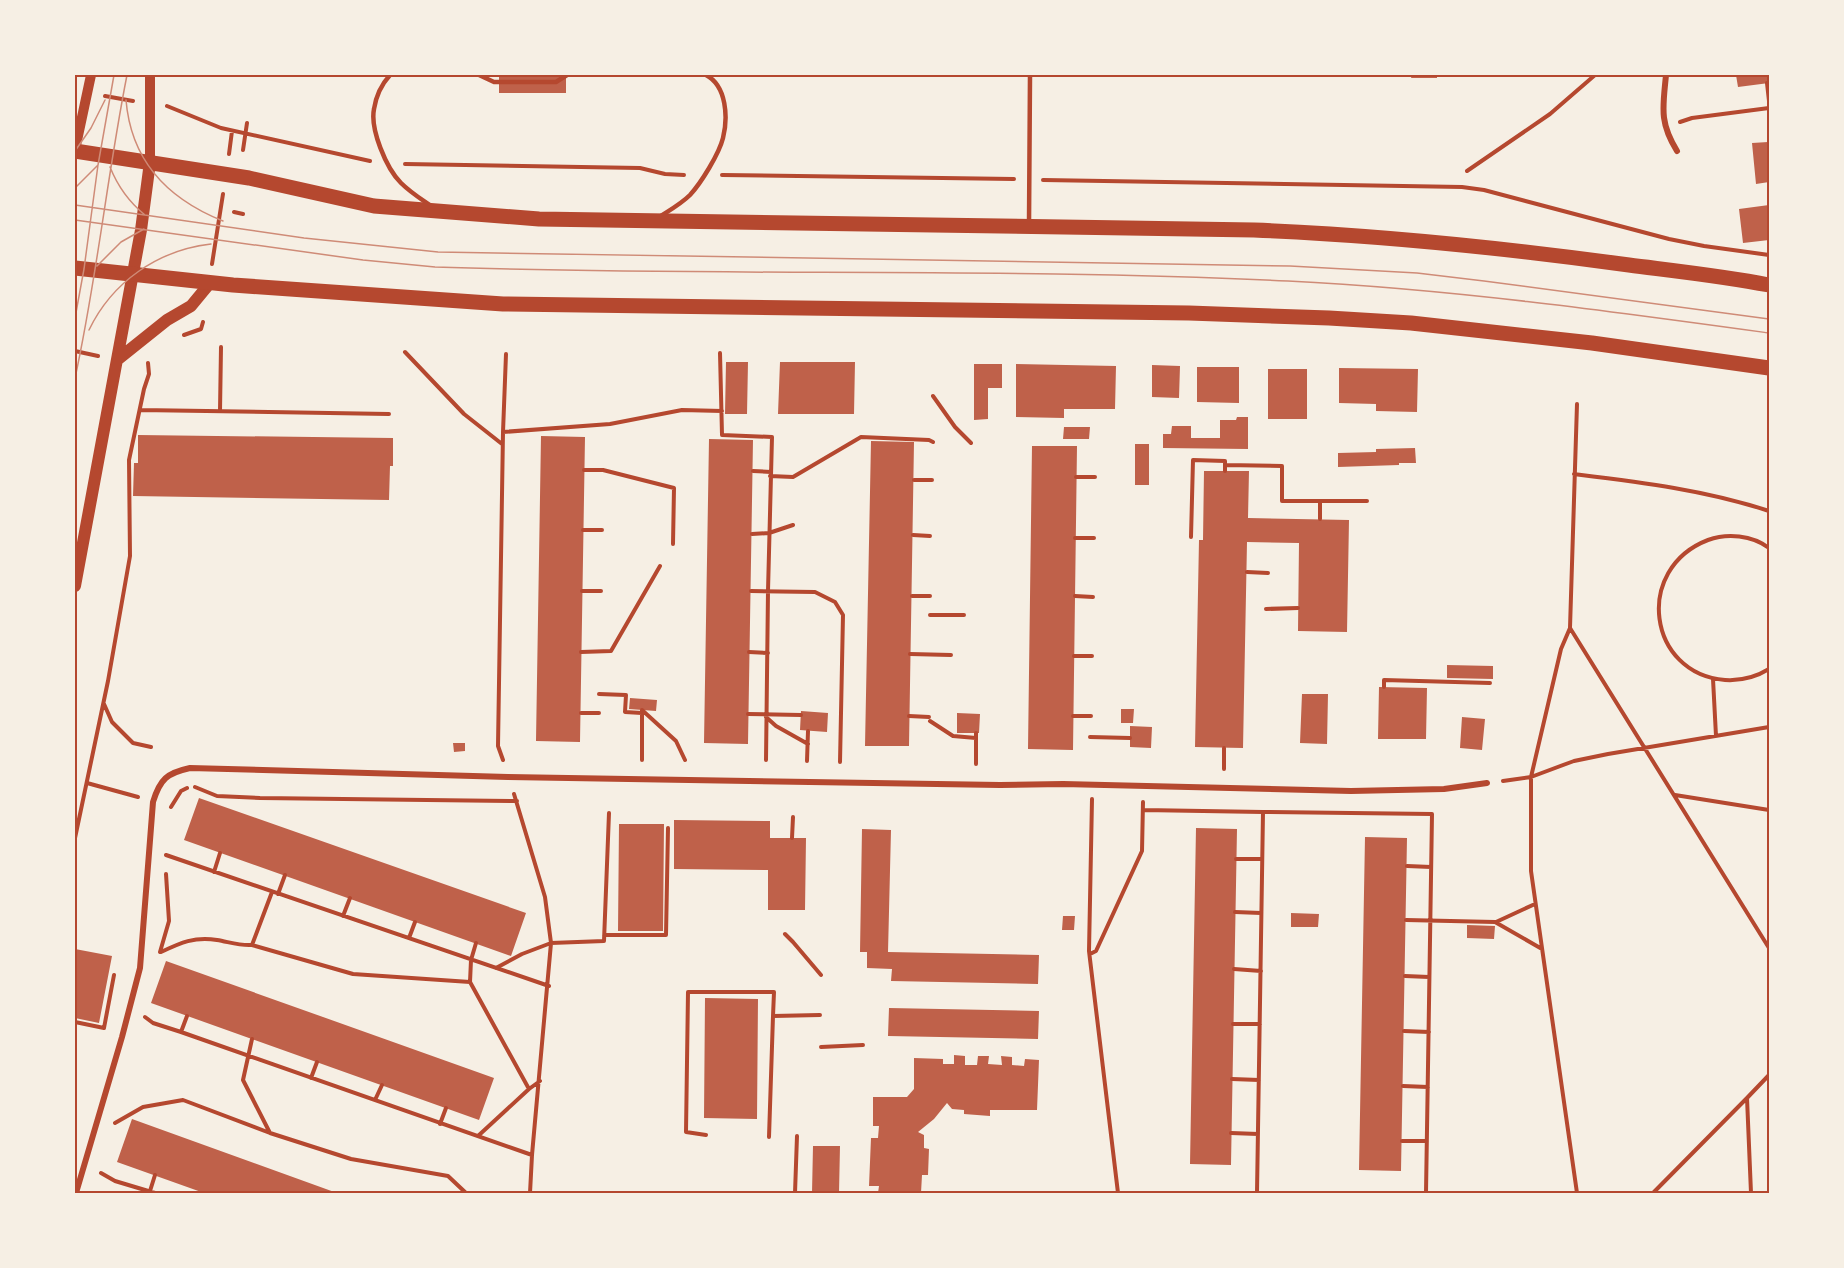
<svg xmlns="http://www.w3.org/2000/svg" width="1844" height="1268" font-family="'Alegreya Sans',sans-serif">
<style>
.building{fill:#bf614a}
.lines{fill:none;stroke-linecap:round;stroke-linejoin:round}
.path{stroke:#b5482f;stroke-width:4}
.service{stroke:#b5482f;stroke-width:4.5}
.minor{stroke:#b5482f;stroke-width:6}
.tertiary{stroke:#b5482f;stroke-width:10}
.secondary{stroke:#b5482f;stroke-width:12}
.primary{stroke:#b5482f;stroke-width:15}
.tram{stroke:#cf8b77;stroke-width:1.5}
.neatline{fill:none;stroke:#b5482f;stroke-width:2}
</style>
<rect width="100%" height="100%" fill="#f6efe4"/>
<path class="building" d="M 499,75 L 566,75 L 566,93 L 499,93 Z
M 1412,75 L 1437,75 L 1437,78 L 1411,78 Z
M 1736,75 L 1769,75 L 1769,83 L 1738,87 Z
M 1768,142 L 1769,182 L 1756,184 L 1752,143 Z
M 1769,205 L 1769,240 L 1743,243 L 1739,209 Z
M 726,362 L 748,362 L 747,414 L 725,414 Z
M 780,362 L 855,362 L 854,414 L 778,414 Z
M 974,364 L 1002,364 L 1002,388 L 988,388 L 988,419 L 974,420 Z
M 1016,364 L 1116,366 L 1115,409 L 1064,409 L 1064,418 L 1016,417 Z
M 1152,365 L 1180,366 L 1179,398 L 1152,397 Z
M 1197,367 L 1239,367 L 1239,403 L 1197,402 Z
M 1339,368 L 1418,369 L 1417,412 L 1376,411 L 1376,404 L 1339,403 Z
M 1268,369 L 1307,369 L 1307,419 L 1268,419 Z
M 1237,417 L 1248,417 L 1248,449 L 1163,448 L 1163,434 L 1171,434 L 1172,426 L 1191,426 L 1191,438 L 1220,438 L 1220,420 L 1236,420 Z
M 1064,427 L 1090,427 L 1089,439 L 1063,439 Z
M 138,435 L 393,438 L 393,466 L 390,466 L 389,500 L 133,496 L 134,463 L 138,463 Z
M 541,436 L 585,437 L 580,742 L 536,741 Z
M 709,439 L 753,440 L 748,744 L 704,743 Z
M 871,441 L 914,442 L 909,746 L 865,746 Z
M 1135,444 L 1149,444 L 1149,485 L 1135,485 Z
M 1032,446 L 1077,446 L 1073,750 L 1028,749 Z
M 1415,448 L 1416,463 L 1399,463 L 1399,465 L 1338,467 L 1338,453 L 1376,452 L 1376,449 Z
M 1204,471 L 1249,471 L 1248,518 L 1349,520 L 1347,632 L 1298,631 L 1299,543 L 1247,542 L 1243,748 L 1195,747 L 1199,540 L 1203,540 Z
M 1447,665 L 1493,666 L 1493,679 L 1447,678 Z
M 1379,687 L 1427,688 L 1426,739 L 1378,739 Z
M 1302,694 L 1328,694 L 1327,744 L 1300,743 Z
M 630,698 L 657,700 L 656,711 L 629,709 Z
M 1121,709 L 1134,709 L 1133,723 L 1121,723 Z
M 801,711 L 828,713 L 827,732 L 800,730 Z
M 957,713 L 980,714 L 979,733 L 957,733 Z
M 1462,717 L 1485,719 L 1482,750 L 1460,748 Z
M 1130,726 L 1152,727 L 1151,748 L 1130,747 Z
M 453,743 L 465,743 L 465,751 L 454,752 Z
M 199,798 L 526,913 L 511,956 L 184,840 Z
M 674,820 L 770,821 L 770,838 L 806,838 L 805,910 L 768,910 L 768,870 L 674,869 Z
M 619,824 L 664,824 L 663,931 L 618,931 Z
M 1196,828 L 1237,829 L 1231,1165 L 1190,1164 Z
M 862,829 L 891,830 L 888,952 L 1039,955 L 1038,984 L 891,981 L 892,969 L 867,968 L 867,952 L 860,952 Z
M 1365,837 L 1407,838 L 1401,1171 L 1359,1170 Z
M 1291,913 L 1319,914 L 1318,927 L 1291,927 Z
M 1063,916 L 1075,916 L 1074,930 L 1062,930 Z
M 1467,925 L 1495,926 L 1494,939 L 1467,938 Z
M 75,949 L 112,956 L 99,1023 L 75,1018 Z
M 166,961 L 494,1078 L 479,1120 L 151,1003 Z
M 705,998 L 758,999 L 757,1119 L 704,1118 Z
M 889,1008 L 1039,1011 L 1038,1039 L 888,1036 Z
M 954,1055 L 965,1056 L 965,1065 L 977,1065 L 978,1056 L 989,1056 L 988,1064 L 1002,1065 L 1001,1056 L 1012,1057 L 1012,1065 L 1024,1066 L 1025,1059 L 1039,1060 L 1037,1110 L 990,1110 L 990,1116 L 964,1114 L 964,1110 L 952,1109 L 947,1103 L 934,1119 L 918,1132 L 924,1135 L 924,1148 L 929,1149 L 928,1175 L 922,1175 L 921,1193 L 878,1193 L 879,1186 L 869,1186 L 871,1138 L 878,1138 L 879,1126 L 873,1126 L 873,1097 L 907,1097 L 914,1089 L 914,1058 L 943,1059 L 943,1064 L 954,1064 Z
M 132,1119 L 337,1193 L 204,1193 L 117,1162 Z
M 813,1146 L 840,1146 L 839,1193 L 812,1193 Z"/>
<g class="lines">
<path class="path" d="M 1767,83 L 1769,101
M 105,96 L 133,101
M 167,106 L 221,128 L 370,161
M 1680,122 L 1692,118 L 1769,108
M 243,150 L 247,123
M 229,154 L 232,131
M 405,164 L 640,168 L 665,174 L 684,175
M 1467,171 L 1550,114 L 1595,75
M 722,175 L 1014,179
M 1043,180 L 1462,187 L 1484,190 L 1669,239 L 1704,246 L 1769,255
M 234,212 L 243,214
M 212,264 L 223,194
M 184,335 L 201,329 L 203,322
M 75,351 L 98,356
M 405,352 L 464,414 L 502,444
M 720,353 L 722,435 L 772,437 L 768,591 L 766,760
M 933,396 L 955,427 L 971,443
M 1577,404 L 1570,628 L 1769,948
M 140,410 L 389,414
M 220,411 L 221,347
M 503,432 L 610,424 L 682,410 L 722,411
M 1225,465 L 1282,466 L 1282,501 L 1367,501
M 584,470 L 603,470 L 674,488 L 673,544
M 753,471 L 771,472
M 1574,474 C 1639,482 1706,490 1769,511
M 770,476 L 793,477 L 861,437 L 929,440 L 933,442
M 1076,477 L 1095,477
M 914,480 L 932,480
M 1320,519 L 1320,501
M 583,530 L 602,530
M 752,534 L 769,533 L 793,525
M 913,535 L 930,536
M 1191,537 L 1193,460 L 1225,461 L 1225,471
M 1075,538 L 1094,538
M 1769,548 C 1752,535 1727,533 1708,540 C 1633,569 1648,674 1725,680 C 1741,681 1756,677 1769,669
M 1247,572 L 1268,573
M 582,591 L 601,591
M 751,591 L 815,592 L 835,602 L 843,615 L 840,762
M 912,596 L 930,596
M 1075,596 L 1093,597
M 1266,609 L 1298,608
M 930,615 L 964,615
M 1570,628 L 1561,649 L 1531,777 L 1531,871 L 1577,1193
M 581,652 L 611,651 L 660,566
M 749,652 L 768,653
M 910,654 L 951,655
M 1074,656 L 1092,656
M 1713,679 L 1716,736
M 1384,687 L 1384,680 L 1490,683
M 599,694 L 626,695 L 625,712 L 642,713
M 104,704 L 112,722 L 133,743 L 151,747
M 581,713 L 599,713
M 748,714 L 801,715
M 909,716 L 929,717
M 1073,716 L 1091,716
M 766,717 L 776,726 L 808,744
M 930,721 L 953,736 L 976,738
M 976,733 L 976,764
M 1090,737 L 1130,738
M 503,760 L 498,746 L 503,432 L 506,354
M 642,760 L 642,710 L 676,741 L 685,760
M 807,761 L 808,731
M 1224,769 L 1224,748
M 1503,781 L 1531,777 L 1574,761 L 1608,754 L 1769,727
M 87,783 L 138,797
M 195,787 L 217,796 L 260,798 L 517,801
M 514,794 L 545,897 L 551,943 L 532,1155 L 530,1193
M 1675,795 L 1769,810
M 1092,799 L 1089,951 L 1118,1193
M 171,807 L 181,791 L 187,788
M 1143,810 L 1263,812 L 1257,1193
M 1263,812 L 1432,814 L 1426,1193
M 75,838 L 108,681 L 130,556 L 129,460 L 144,389 L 149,374 L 148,363
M 792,838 L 793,817
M 166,855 L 549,986
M 1236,859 L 1262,859
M 1407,866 L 1431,867
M 214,872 L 220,853
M 272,892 L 252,945 L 353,974 L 470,982
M 278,894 L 285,875
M 1235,912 L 1261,913
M 343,916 L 350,898
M 1406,920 L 1495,922 L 1542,949
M 1496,922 L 1535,904
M 785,934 L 793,942 L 821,975
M 604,935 L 666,935 L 668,828
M 409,938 L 415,922
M 476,943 L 471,960 L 470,982 L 529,1089
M 160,952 L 169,921 L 166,874
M 161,952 C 180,943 195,936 217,940 C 229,942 240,946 252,945
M 1090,954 L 1096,951 L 1142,851 L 1143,802
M 496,968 L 522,954 L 551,943 L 604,941 L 609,813
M 1234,969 L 1261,971
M 1405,976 L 1429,977
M 145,1017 L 153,1023 L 181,1032 L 532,1155
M 75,1022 L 104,1028 L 114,975
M 1233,1024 L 1260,1024
M 1404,1031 L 1429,1032
M 181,1032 L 187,1016
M 252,1039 L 243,1080 L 270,1133 L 351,1159 L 448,1176 L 466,1193
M 821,1047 L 863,1045
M 311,1078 L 317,1062
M 1232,1079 L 1259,1080
M 1403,1086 L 1428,1087
M 375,1100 L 382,1085
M 115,1123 L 143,1107 L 183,1100 L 270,1133
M 440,1124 L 446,1108
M 1231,1133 L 1258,1134
M 706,1135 L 686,1132 L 688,992 L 774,992 L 773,1016
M 478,1136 L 529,1089 L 540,1081
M 769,1137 L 773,1016 L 820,1015
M 1402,1141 L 1427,1141
M 101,1173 L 115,1181 L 155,1193
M 150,1191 L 155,1175
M 795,1193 L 797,1136
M 1653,1193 L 1747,1098
M 1751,1193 L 1747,1098 L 1769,1075"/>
<path class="service" d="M 390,75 C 381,85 376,96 374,109 C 370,129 386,168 401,183 C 410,192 421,199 431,206
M 479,75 L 494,82 L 556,82 L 567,75
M 659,217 C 670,210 681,204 690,195 C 701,183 719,154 723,138 C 728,118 727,86 706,75
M 1029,223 L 1030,75"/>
<path class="minor" d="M 1666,75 C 1663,107 1659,122 1677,151
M 76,1193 L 122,1037 L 140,968 L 153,802 C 160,779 167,773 190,768 L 508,777 L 1000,785 L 1063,784 L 1351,791 L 1444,789 L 1487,783"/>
<path class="tertiary" d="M 75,150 L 91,75
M 150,162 L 150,75"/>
<path class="secondary" d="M 117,360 L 167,320 L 191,306 L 210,283
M 75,586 L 141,230 L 150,162"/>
<path class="primary" d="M 75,151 L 249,178 L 374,206 L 539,219 L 1254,230 C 1380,235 1505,248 1629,265 C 1676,271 1723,276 1769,285
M 75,268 L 233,285 L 503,304 L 1189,313 L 1329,318 L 1411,323 L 1592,343 L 1769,368"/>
<path class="tram" d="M 126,100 C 131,161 168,199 223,221
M 75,151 L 91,128 L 105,100
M 110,167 C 118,187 129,202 145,215
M 75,188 L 98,165
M 75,205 L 304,238 L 438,252 L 1290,266 L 1417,273 L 1484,281 L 1769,319
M 75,220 L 363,260 L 435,267 C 720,277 1004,267 1288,281 C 1450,289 1609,311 1769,333
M 97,266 L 121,242 L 144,229
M 75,318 L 84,269 L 98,165 L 114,75
M 89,330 C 112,282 158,250 211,244
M 75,378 C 97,278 107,176 127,75"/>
</g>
<rect width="1844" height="1268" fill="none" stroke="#f6efe4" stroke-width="153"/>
<rect x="76" y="76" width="1692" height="1116" class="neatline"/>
</svg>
